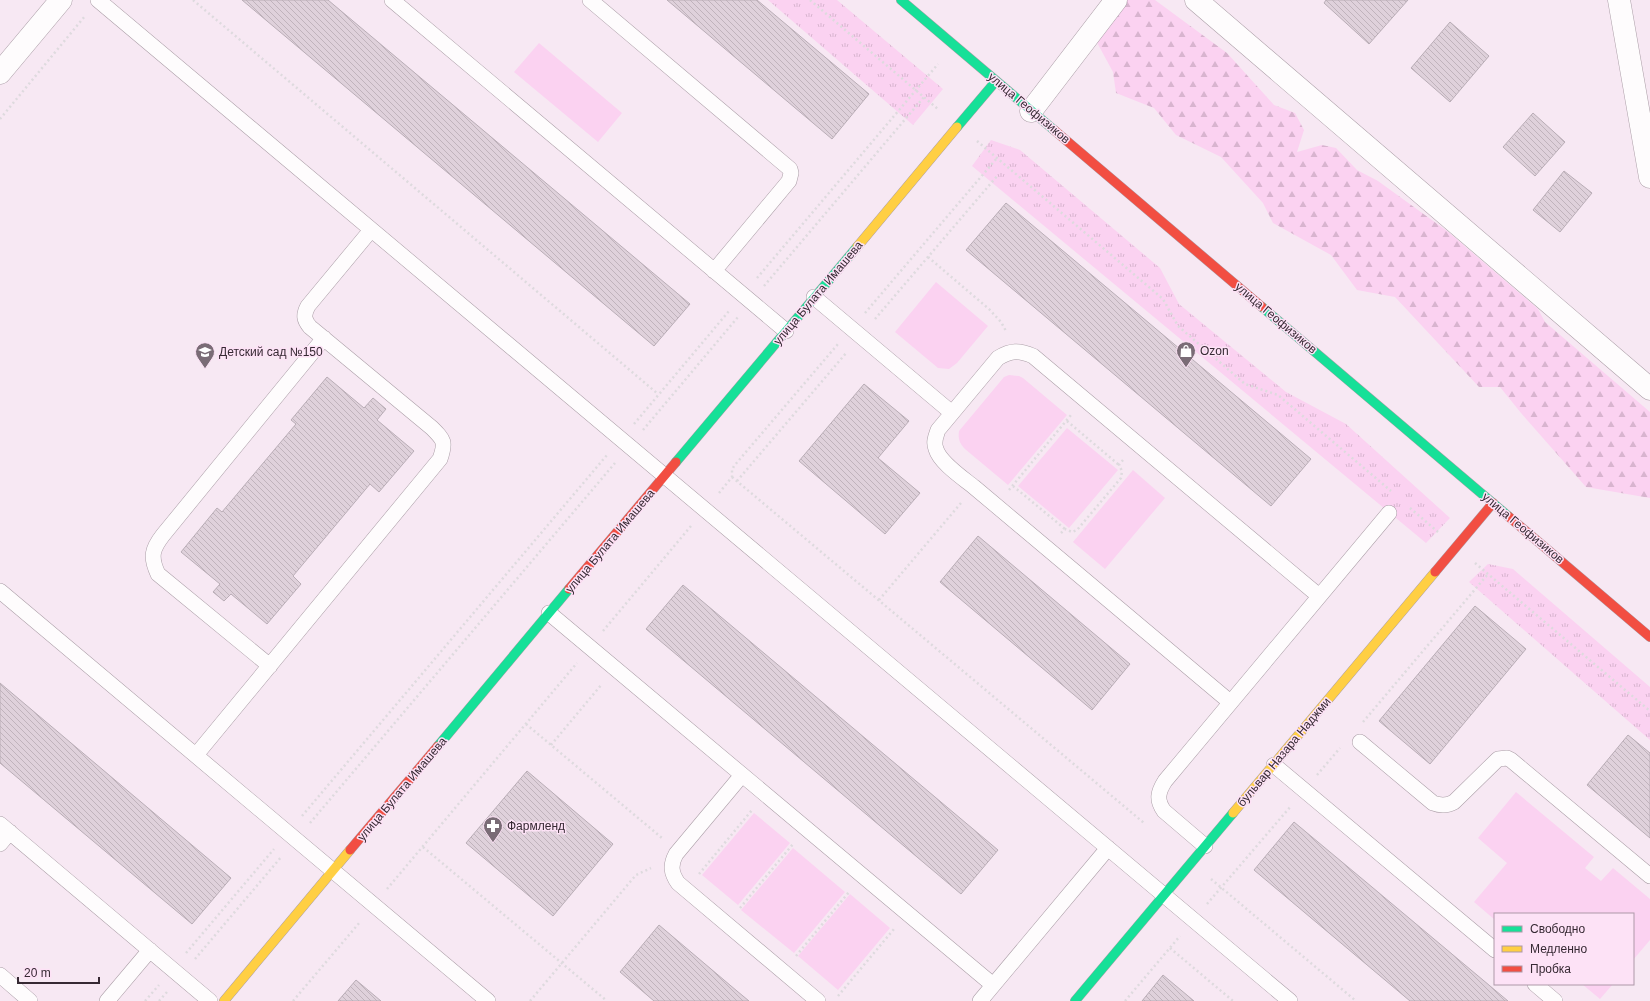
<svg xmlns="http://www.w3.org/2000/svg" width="1650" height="1001" font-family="Helvetica,sans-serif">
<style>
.grass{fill:url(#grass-tufts)}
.forest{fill:url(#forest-firs)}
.park{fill:#fbd2f1}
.building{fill:url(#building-back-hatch);stroke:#b9adb6}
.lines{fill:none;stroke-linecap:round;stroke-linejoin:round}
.lane-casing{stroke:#ab9ea7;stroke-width:16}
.street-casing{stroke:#ab9ea7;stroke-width:23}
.fast-casing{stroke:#ab9ea7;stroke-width:10}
.slow-casing{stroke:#ab9ea7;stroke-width:10}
.jam-casing{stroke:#ab9ea7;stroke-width:10}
.path{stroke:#dedade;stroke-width:2.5;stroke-dasharray:2 3;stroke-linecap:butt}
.lane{stroke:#fefcfd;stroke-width:15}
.street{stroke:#fefcfd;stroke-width:22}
.fast{stroke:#16e098;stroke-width:9}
.slow{stroke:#ffcf43;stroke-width:9}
.jam{stroke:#f24e42;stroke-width:9}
.labels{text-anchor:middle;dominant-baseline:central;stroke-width:3;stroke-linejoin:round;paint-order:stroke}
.street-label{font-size:12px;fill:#362933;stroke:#fde2f6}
.poi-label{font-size:12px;fill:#362933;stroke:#fde2f6;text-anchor:start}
</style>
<defs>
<pattern id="grass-tufts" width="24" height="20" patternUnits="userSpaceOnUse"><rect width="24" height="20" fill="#fbd2f1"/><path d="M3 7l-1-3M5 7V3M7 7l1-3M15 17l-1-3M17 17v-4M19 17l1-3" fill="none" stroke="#d8b4cf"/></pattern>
<pattern id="forest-firs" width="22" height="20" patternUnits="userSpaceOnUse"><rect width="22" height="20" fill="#fbd2f1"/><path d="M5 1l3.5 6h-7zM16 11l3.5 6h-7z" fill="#d8b4cf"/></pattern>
<pattern id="building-back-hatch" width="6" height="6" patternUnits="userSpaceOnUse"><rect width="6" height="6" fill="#dfd1db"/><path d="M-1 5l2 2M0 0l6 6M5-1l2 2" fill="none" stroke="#c0b3bc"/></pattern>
</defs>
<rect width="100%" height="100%" fill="#f7e8f3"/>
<path class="grass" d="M 768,0 L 837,0 L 943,89 L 913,125 Z
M 991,140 L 1020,150 L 1160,268 L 1179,304 L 1286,392 L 1346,424 L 1450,518 L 1426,543 L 972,166 Z
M 1488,564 L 1513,569 L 1650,687 L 1650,740 L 1469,582 Z"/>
<path class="forest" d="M 1119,0 L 1155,0 L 1227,53 L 1274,105 L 1295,113 L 1304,130 L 1297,152 L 1322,145 L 1336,148 L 1357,170 L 1378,181 L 1447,231 L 1538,309 L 1545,322 L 1650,412 L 1650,498 L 1586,487 L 1521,413 L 1500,387 L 1479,387 L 1395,297 L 1357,290 L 1331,255 L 1273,223 L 1263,203 L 1221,157 L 1176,135 L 1154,108 L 1116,93 L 1113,72 L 1094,37 Z"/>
<path class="park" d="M 539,43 L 622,113 L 598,142 L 514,72 Z
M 936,282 L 988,326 L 957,363 L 949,369 L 938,368 L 895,332 Z
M 1009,375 L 1019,376 L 1023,378 L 1067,415 L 1008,485 L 965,449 C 959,443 958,438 959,431 L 1004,377 Z
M 1067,428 L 1118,470 L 1069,528 L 1018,486 Z
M 1133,470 L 1165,498 L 1105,569 L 1073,542 Z
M 1516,792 L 1594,857 L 1585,868 L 1601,881 L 1613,868 L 1650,899 L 1650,940 L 1633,960 L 1633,914 L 1495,914 L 1495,920 L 1474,902 L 1507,863 L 1478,838 Z
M 754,813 L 790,843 L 738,905 L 702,875 Z
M 793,848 L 845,892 L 794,953 L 741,910 Z
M 850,894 L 890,928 L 838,990 L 798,956 Z
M 1582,984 L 1613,984 L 1600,999 Z"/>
<path class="building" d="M 242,0 L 328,0 L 690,304 L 654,346 Z
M 667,0 L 757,0 L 869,94 L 832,139 Z
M 1326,0 L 1408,0 L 1369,44 L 1324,3 Z
M 1450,22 L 1489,56 L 1450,102 L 1411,68 Z
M 1533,113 L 1565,142 L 1535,176 L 1503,147 Z
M 1564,171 L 1592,193 L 1560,232 L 1533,210 Z
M 1006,203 L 1311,459 L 1271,506 L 966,250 Z
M 327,377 L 364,408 L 373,398 L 386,409 L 377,420 L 414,451 L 379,492 L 370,484 L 293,576 L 301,584 L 267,624 L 231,594 L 224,601 L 213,592 L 220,584 L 181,552 L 217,508 L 222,512 L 296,424 L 291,420 Z
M 864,384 L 909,421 L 878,458 L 920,493 L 885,534 L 799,461 Z
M 978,536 L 1130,664 L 1092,710 L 940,582 Z
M 683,585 L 998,850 L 961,894 L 646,629 Z
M 1475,606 L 1526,649 L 1430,764 L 1379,721 Z
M 0,683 L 231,878 L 192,924 L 0,763 Z
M 1628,735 L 1650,753 L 1650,838 L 1587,785 Z
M 527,771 L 613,844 L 553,916 L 466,843 Z
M 1294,822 L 1366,882 L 1508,1001 L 1410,1001 L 1254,870 Z
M 659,925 L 737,991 L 749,1001 L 654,1001 L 620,972 Z
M 1163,975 L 1194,1001 L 1142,1001 Z
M 356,980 L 381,1001 L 338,1001 Z"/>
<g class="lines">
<g class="lane-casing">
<path id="lane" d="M 98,0 L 1290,1001
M 392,0 L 786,331
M 590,0 L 790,169 L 791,173 L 789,181 L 714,271
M 814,297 L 952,413
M 0,591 L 488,1001
M 549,613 L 993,985
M 270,666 L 158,574 C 150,557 152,549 163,535 L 324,338
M 1230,702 L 974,487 C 963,478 940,463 936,449 C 933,442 936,436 938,430 L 998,358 C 1011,350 1019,350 1033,356 L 1319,596
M 1360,742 L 1433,803 C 1441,806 1447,806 1454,802 L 1498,759 L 1507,758 L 1511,760 L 1650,876
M 196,755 L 440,459 C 446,442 444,440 432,428 L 310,327 C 304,320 303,315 308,306 L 371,230
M 1274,765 L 1495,950
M 742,775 L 676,854 C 670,865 671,873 678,883 L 818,1001
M 0,824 L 210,1001
M 0,844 L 10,832
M 1205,846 L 1164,811 C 1156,800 1158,792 1165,781 L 1389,513
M 0,975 L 30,1001
M 1535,984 L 1555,1001
M 107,1001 L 150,950
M 980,1001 L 1108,848"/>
</g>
<g class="street-casing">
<path id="street" d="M 1196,0 L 1650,389
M 1619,0 L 1650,177
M 0,73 L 61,0
M 1031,111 L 1116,0"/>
</g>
<g class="fast-casing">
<path id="fast" d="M 901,0 L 1054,130
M 957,127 L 996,81
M 1262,307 L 1508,516
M 676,462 L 857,247
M 438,746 L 569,589
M 1075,1001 L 1233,813"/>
</g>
<g class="slow-casing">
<path id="slow" d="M 857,247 L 957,127
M 1233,813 L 1435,572
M 224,1001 L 350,850"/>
</g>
<g class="jam-casing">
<path id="jam" d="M 1054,130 L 1262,307
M 1508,516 L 1650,637
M 1435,572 L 1493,503
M 569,589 L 676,462
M 350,850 L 438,746"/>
</g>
<path class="path" d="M 193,0 L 658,394
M 810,0 L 939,110
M 0,119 L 85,16
M 977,141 L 1163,299 L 1178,326 L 1245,384 L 1278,395 L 1391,491
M 928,257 L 989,309 L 1001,322 L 1006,331
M 757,278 L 938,64
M 764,286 L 924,97
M 865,313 L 997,158
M 875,319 L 998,175
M 1067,421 L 1119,465
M 634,424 L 729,311
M 643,430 L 738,317
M 732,477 L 1144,823
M 737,481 L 847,352
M 1013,486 L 1065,529
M 1009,490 L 1071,415
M 719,493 L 732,477 L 732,470 L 734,466 L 838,344
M 1410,508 L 1438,532
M 1061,533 L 1065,529 L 1072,532 L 1077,530 L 1121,478 L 1122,471 L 1119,465 L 1123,460
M 1475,563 L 1650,711
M 879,600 L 961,503
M 603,631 L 691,526
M 1363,722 L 1488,574
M 526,724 L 662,838
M 551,745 L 602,684
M 1317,775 L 1340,748
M 302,816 L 607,455
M 310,823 L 615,463
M 423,847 L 607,1001
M 699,874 L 752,810
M 1211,879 L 1356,1001
M 387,889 L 577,663
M 1207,904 L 1291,806
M 740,908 L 793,844
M 1170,948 L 1233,1001
M 186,953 L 274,849
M 796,956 L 849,892
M 195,959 L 282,856
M 838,996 L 894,929
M 145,1001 L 159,985
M 159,1001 L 167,992
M 293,1001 L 360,922
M 530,1001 L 630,882 L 636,875 L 651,868
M 1125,1001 L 1180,936"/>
<use href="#lane" class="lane"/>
<use href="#street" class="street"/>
<use href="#fast" class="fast"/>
<use href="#slow" class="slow"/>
<use href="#jam" class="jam"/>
</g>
<defs>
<g id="shop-pin" transform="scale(1)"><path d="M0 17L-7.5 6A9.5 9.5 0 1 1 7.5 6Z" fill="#7a6c76" stroke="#fde2f6"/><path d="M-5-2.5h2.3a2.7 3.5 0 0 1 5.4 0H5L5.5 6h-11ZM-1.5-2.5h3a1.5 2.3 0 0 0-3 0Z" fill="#fff"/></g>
<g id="school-pin" transform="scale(1)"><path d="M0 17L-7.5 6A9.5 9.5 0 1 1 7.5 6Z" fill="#7a6c76" stroke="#fde2f6"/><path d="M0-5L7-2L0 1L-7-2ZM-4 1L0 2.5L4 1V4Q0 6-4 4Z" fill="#fff"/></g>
<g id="pharmacy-pin" transform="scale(1)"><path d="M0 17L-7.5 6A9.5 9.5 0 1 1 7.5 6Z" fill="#7a6c76" stroke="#fde2f6"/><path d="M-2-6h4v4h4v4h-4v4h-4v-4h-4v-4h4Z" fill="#fff"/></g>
</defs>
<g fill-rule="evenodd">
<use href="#shop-pin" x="1186" y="351"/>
<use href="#school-pin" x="205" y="352"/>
<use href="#pharmacy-pin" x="493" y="826"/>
</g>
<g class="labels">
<g class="street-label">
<text transform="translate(1029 108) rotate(40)">улица Геофизиков</text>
<text transform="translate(818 293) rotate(-50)">улица Булата Имашева</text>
<text transform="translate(1276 318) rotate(40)">улица Геофизиков</text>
<text transform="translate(1523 528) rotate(40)">улица Геофизиков</text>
<text transform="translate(610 541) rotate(-50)">улица Булата Имашева</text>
<text transform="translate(1284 752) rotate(-50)">бульвар Назара Наджми</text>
<text transform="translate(402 789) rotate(-50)">улица Булата Имашева</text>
</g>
<g class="poi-label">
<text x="1200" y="351">Ozon</text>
<text x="219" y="352">Детский сад №150</text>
<text x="507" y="826">Фармленд</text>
</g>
</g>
<rect x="1494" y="913" width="140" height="72" fill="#fde2f6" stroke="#ad98a8"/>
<rect x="1502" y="926" width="20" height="6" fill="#16e098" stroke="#ad98a8"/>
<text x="1530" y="933" font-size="12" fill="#362933">Свободно</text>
<rect x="1502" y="946" width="20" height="6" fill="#ffcf43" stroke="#ad98a8"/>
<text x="1530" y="953" font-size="12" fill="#362933">Медленно</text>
<rect x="1502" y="966" width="20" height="6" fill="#f24e42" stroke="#ad98a8"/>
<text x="1530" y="973" font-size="12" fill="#362933">Пробка</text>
<path d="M18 977v6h81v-6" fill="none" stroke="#362933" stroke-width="2"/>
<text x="24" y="977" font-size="12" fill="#362933" stroke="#fde2f6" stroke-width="3" paint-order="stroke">20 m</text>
</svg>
